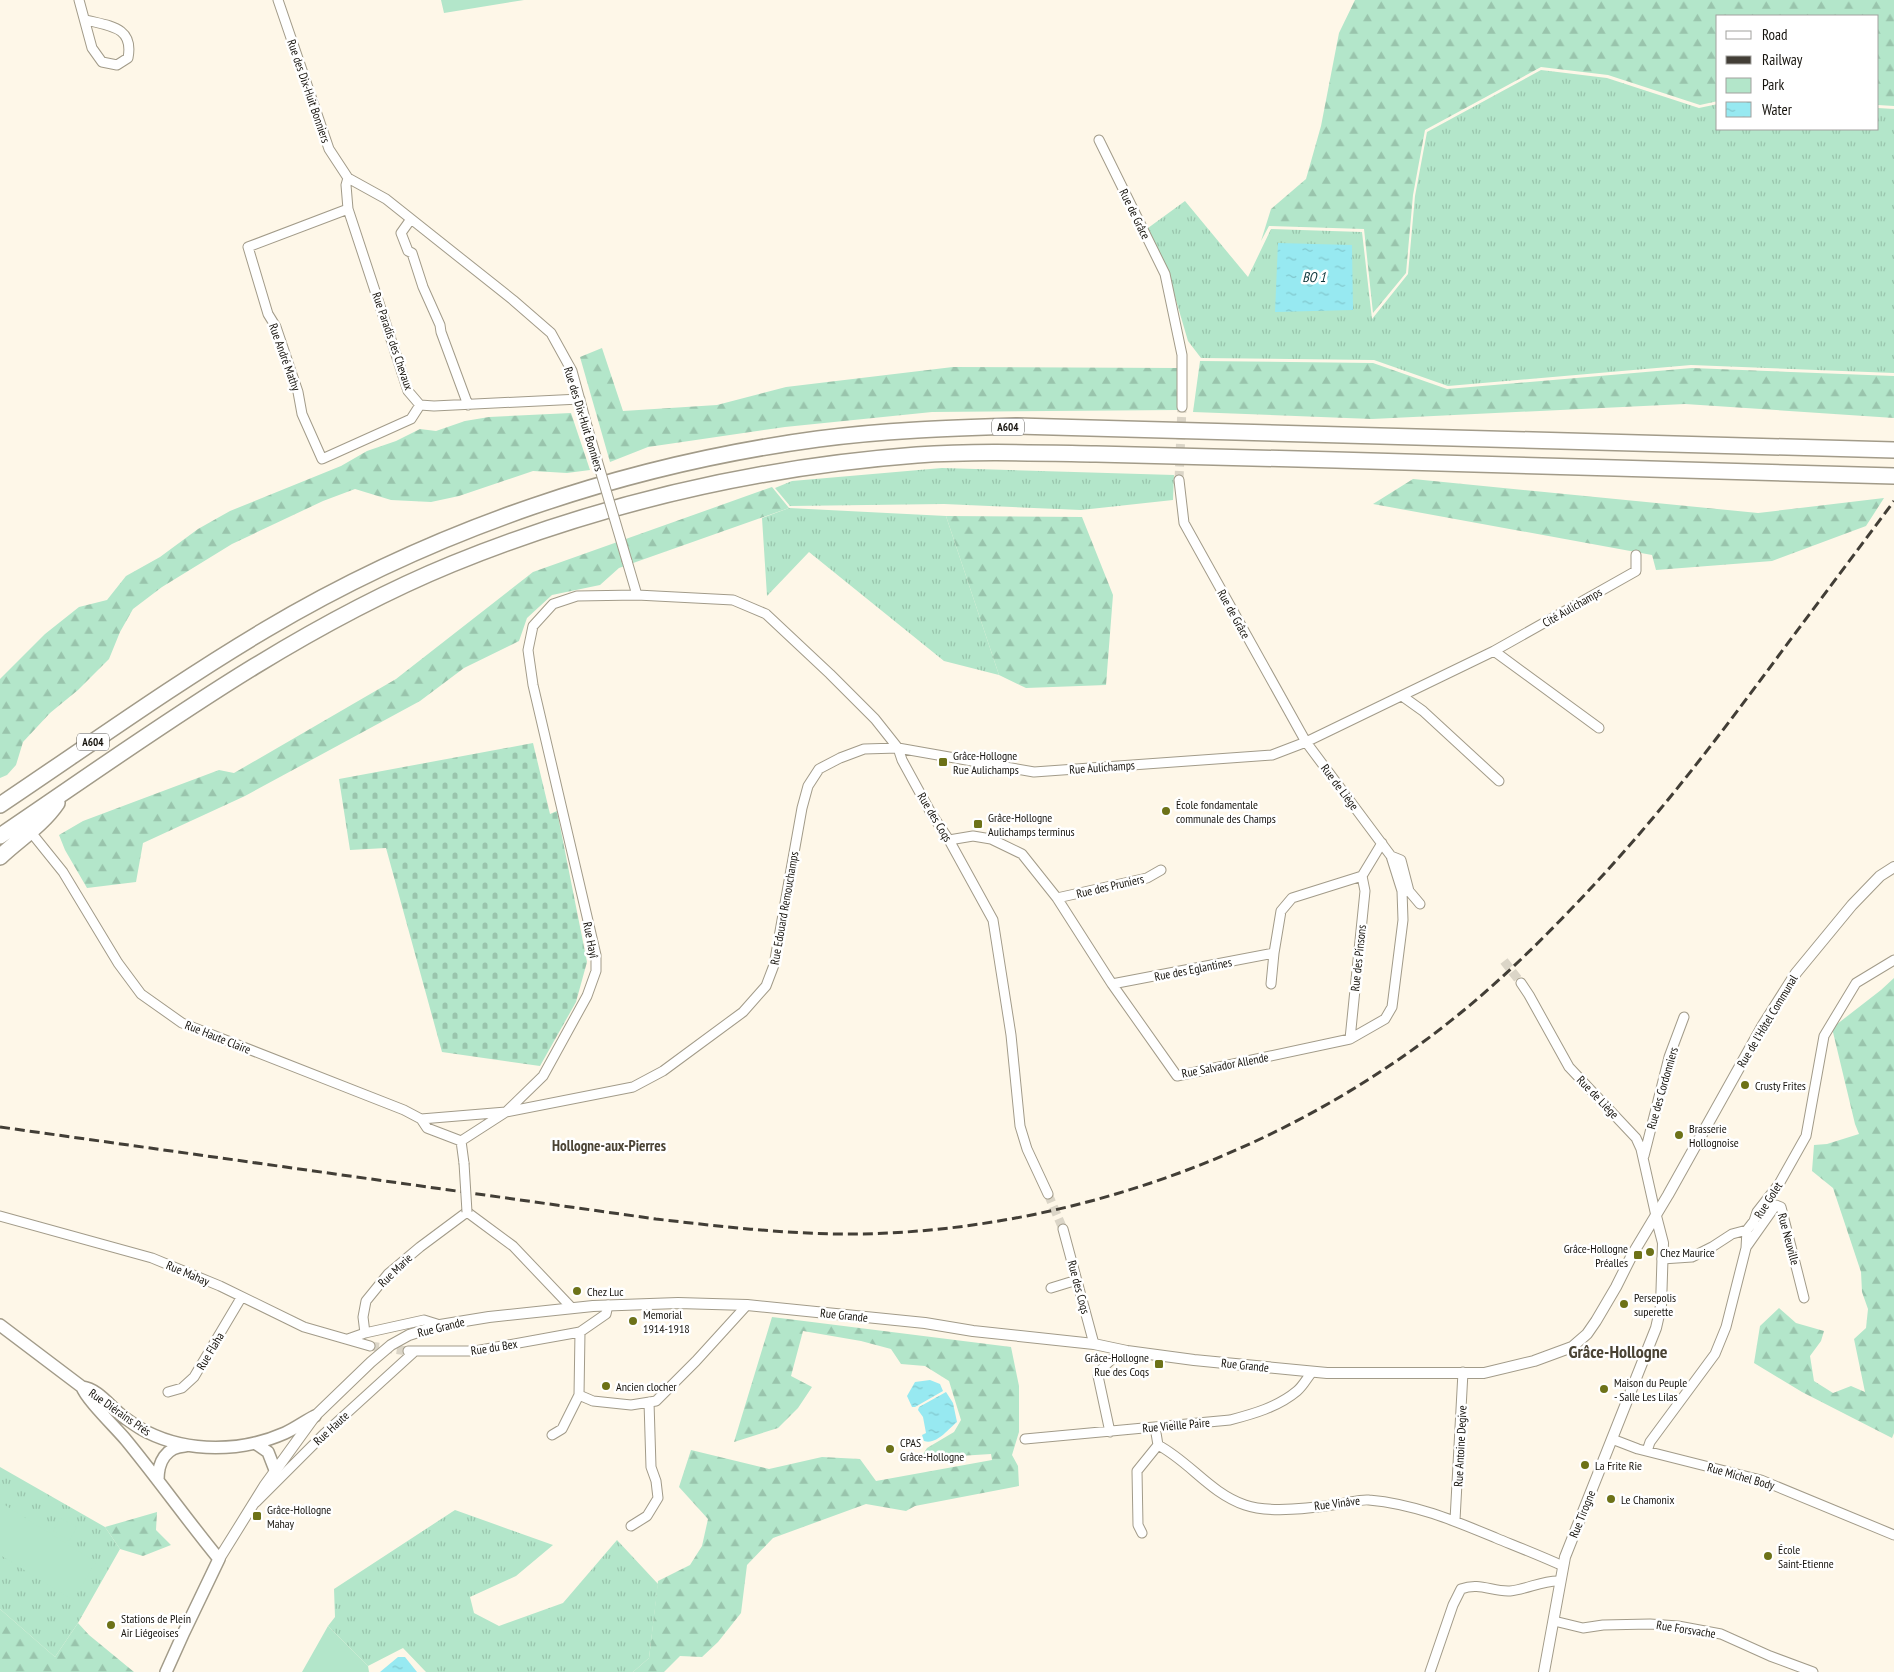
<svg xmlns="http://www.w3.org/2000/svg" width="1894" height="1672" font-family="'PT Sans Narrow',sans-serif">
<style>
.grass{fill:url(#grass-tufts)}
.forest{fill:url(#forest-firs)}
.cemetery{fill:url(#cemetery-stones)}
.green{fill:#b3e6ca}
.water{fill:url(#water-ripples)}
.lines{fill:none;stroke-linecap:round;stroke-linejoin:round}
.minor-tunnel{stroke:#dbd5c7;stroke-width:9;stroke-dasharray:9 4.5;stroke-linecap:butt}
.minor-casing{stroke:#a29b89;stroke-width:11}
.tertiary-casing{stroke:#a29b89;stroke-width:12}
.secondary-casing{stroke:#a29b89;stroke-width:14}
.motorway-casing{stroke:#a29b89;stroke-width:18}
.minor{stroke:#fff;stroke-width:9}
.tertiary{stroke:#fff;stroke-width:10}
.secondary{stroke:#fff;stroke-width:11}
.motorway{stroke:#fff;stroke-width:15}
.rail{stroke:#423e36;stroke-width:3;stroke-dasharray:10 5;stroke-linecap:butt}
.minor-bridge-casing{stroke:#a29b89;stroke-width:11;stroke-linecap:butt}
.minor-bridge{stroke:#fff;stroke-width:9}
.poi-dot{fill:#6d7218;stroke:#fff;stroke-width:2}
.labels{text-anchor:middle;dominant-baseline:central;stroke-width:5;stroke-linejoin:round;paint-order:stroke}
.shield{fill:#fff;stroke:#5c5a56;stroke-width:1}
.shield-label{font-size:11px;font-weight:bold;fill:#16130d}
.street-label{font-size:12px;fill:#16130d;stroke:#fff}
.poi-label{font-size:12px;fill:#16130d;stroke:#fff;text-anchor:start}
.water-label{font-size:14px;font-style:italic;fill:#0d363a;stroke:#fff}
.quarter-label{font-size:15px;font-weight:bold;fill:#4a4334;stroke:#fff}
.district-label{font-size:18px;font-weight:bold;fill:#4a4334;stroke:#fff}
</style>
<defs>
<pattern id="grass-tufts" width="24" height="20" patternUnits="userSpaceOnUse" patternTransform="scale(1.25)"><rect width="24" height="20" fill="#b3e6ca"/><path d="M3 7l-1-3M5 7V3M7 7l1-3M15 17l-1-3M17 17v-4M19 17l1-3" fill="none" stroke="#99c4ac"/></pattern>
<pattern id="forest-firs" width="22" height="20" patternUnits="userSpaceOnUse" patternTransform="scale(1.25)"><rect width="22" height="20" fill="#b3e6ca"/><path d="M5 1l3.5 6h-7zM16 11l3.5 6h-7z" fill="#99c4ac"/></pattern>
<pattern id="cemetery-stones" width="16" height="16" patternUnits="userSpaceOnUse" patternTransform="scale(1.25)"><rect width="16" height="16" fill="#b3e6ca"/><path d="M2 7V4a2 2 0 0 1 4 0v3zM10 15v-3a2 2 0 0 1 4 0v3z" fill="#99c4ac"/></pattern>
<pattern id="water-ripples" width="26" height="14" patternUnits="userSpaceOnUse" patternTransform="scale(1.25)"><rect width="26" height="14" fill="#97e9f1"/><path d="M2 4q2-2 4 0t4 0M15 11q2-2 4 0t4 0" fill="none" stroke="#81c7cd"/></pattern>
</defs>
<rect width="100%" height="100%" fill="#fef7e8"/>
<path class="grass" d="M 1541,70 L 1607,78 L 1699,108 L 1718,104 L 1718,129 L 1878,129 L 1878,108 L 1894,109 L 1894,373 L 1691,365 L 1448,386 L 1374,360 L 1201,358 L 1188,341 L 1168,273 L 1148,228 L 1185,201 L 1248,277 L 1271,229 L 1362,232 L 1372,319 L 1408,274 L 1415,196 L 1427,132 Z
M 942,468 L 1174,475 L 1173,500 L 1081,510 L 944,504 L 790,506 L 775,488 L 792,481 Z
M 789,508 L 946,516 L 999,675 L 944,661 L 809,552 L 767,596 L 762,518 Z
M 0,1467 L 105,1527 L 120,1549 L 78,1623 L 55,1657 L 0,1609 Z
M 455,1510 L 553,1545 L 516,1576 L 470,1597 L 474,1613 L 499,1626 L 563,1603 L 617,1540 L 658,1584 L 649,1658 L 633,1672 L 426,1672 L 403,1648 L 368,1666 L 328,1626 L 335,1617 L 334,1589 Z"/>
<path class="forest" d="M 1355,0 L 1894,0 L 1894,106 L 1878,105 L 1878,16 L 1718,16 L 1718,101 L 1700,105 L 1608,75 L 1541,67 L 1425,130 L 1413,195 L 1406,273 L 1373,313 L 1364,229 L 1269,226 L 1261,241 L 1271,209 L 1306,179 L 1321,126 L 1339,33 Z
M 602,348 L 623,411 L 717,405 L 786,387 L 953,367 L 1177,368 L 1178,410 L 932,412 L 785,427 L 648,447 L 610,462 L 580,357 Z
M 1200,361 L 1373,363 L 1447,389 L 1692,368 L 1894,376 L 1894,418 L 1685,404 L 1372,419 L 1193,412 Z
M 571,413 L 590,470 L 567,473 L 533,471 L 459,496 L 431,502 L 391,500 L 355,489 L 323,501 L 232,544 L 162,587 L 133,609 L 120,632 L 109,659 L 78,690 L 50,713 L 23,742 L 16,765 L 7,775 L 0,778 L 0,679 L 45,634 L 79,607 L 107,600 L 126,576 L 160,557 L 198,529 L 230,511 L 341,466 L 367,451 L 396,441 L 420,429 L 436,431 L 465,421 L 489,417 Z
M 1413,479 L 1758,513 L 1884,498 L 1866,526 L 1772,561 L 1656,570 L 1652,555 L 1373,504 Z
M 772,487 L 789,508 L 619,568 L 600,585 L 552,595 L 527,618 L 519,641 L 464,668 L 420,701 L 245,796 L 143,843 L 136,882 L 87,888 L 65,850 L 59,835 L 83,821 L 219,770 L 234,773 L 396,679 L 533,572 Z
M 946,516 L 1082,517 L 1113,595 L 1106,685 L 1026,688 L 999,675 Z
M 1894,978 L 1894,1433 L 1892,1438 L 1802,1392 L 1754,1363 L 1760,1326 L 1779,1308 L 1796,1323 L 1824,1331 L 1821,1341 L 1810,1356 L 1814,1381 L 1833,1393 L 1851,1386 L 1865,1392 L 1854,1339 L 1866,1328 L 1868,1309 L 1862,1292 L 1861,1272 L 1833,1188 L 1812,1171 L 1814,1145 L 1827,1144 L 1859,1134 L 1855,1124 L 1832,1028 L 1881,990 Z
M 772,1317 L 1011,1347 L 1019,1386 L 1019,1432 L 1012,1455 L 1018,1466 L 1019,1486 L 915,1506 L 906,1511 L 866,1504 L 773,1538 L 747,1565 L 741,1613 L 718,1642 L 702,1657 L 680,1656 L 664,1672 L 633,1672 L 649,1658 L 658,1581 L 690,1565 L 702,1546 L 708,1519 L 679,1487 L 691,1450 L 769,1469 L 822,1457 L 860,1459 L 876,1481 L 992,1460 L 991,1454 L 943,1457 L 922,1456 L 927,1448 L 954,1432 L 961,1420 L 949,1381 L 925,1366 L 901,1364 L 891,1349 L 861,1341 L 803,1331 L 791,1376 L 812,1387 L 798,1408 L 778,1428 L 734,1442 Z
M 157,1512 L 156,1530 L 171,1545 L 143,1556 L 120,1549 L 105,1527 Z
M 0,1609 L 55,1657 L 78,1623 L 89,1635 L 134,1672 L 0,1672 Z"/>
<path class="cemetery" d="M 533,743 L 550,814 L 557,811 L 587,962 L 576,1002 L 540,1066 L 442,1052 L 386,848 L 350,850 L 339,779 Z"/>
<path class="green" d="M 441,0 L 524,0 L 444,13 Z
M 0,1502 L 96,1562 L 73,1600 L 0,1555 Z
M 60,1518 L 77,1527 L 69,1541 L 53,1531 Z
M 328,1626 L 368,1666 L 369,1672 L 302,1672 Z"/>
<path class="water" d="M 1278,243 L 1352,245 L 1353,310 L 1275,312 Z
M 930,1380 L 940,1384 L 943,1391 L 915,1407 L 912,1407 L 907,1396 L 915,1382 Z
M 946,1392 L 953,1403 L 957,1422 C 948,1429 937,1445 924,1441 L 922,1435 L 926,1433 L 923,1417 L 918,1410 L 919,1407 Z
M 398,1657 L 405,1657 L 417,1672 L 380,1672 Z"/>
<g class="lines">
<path class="minor-tunnel" d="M 1179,480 L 1182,407
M 1504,961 L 1521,983
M 1048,1194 L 1063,1229
M 370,1346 L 408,1351"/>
<g class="minor-casing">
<path id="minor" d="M 79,0 L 92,48 L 102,62 L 117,65 L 128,58 C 134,27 110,26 86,20
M 278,0 L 329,149 L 348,178 L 386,199 L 513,300 L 551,333 L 572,371 L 587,426
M 1099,140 L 1165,274 L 1182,355 L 1182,407
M 348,178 L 346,185 L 348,209 L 408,391 L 420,405 L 434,406 L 580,399
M 348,209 L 248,247 L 268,314 L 276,327 L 298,392 L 302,414 L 322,459 L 411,419 L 420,405
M 411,219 L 401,233 L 408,251 L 412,253 L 423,287 L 440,325 L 441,332 L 468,405
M 627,561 L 637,595
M 1494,651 L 1599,728
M 1402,696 L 1423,711 L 1499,781
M 34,836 L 63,872 L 118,963 L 141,994 L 182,1023 L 404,1110 L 421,1119 L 427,1128 L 461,1141
M 949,840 L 973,836 L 991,839 L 1022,854 L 1057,898 L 1112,984 L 1177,1076 L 1350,1039 L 1385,1019 L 1392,1007 L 1403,920 L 1402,891 L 1391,856 L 1306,742 L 1184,523 L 1179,480
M 1391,856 L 1401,860 L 1409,891 L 1420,904
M 1057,898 L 1147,878 L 1161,870
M 1521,983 L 1529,995 L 1569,1067 L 1636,1138 L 1641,1149 L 1656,1216
M 1112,984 L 1274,953 L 1281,911 L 1292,898 L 1362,876 L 1382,843
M 1271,984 L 1274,953
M 1350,1039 L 1365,891 L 1362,876
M 421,1119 L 506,1112 L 633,1087 L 663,1071 L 743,1012 L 766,986 L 774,965 L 802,808 L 808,786 L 819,769 L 840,758 L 864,749 L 898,748 L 1034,772 L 1272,755 L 1306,742 L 1494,651 L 1636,571 L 1636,555
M 461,1141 L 506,1112 L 543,1076 L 587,996 L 596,971 L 596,955 L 533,685 L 528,650 L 533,626 L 553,604 L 577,596 L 637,595 L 733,600 L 766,614 L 830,674 L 875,719 L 898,748 L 902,760 L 931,813 L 949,840 L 993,920 L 1011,1035 L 1020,1126 L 1027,1149 L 1048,1194
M 461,1141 L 464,1163
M 1644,1156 L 1669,1057 L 1684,1017
M 0,1216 L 152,1258 L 220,1286 L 304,1327 L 370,1346
M 1063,1229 L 1094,1344
M 1747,1246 L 1776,1205 L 1781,1207 L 1804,1298
M 1662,1259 L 1692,1257 L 1712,1247 L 1732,1234 L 1747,1230
M 1051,1288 L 1077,1280
M 365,1333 L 363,1317 L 366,1301 L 388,1274 L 420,1247 L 467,1212 L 513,1246 L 571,1307
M 348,1339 L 365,1333 L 424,1320 L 440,1325
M 408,1351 L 475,1351 L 580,1332 L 606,1314 L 608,1305
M 168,1392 L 182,1388 L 194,1377 L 241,1298
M 579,1395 L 593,1401 L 631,1405 L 656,1401 L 696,1361 L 747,1305
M 1155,1427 L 1158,1445 C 1190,1462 1210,1493 1245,1505 C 1270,1514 1313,1508 1339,1504 C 1349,1503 1360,1499 1369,1500 C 1415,1504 1455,1521 1496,1538 C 1518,1547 1541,1556 1563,1566
M 1110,1432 L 1098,1376 C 1102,1363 1115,1361 1119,1350
M 552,1435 L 562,1429 L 579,1395 L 580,1332
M 1025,1439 L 1230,1420 C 1253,1414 1278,1407 1297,1391 C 1303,1386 1307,1378 1312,1372
M 1612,1439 L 1638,1449 L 1761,1480 L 1894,1535
M 1647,1451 L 1650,1442 L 1715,1354 L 1726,1327 L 1746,1248 L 1747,1230 L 1754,1221 L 1757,1212 L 1779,1184 L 1806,1136 L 1824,1036 L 1856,983 L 1894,960
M 256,1502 L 325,1433 L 414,1352
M 1455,1520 L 1463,1372
M 631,1526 L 647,1516 L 658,1498 L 656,1481 L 651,1467 L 649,1402
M 1142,1533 L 1138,1525 L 1137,1471 L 1158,1445
M 1554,1621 L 1583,1628 L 1603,1625 L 1650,1624 L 1678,1626 L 1721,1634 L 1770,1656 L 1813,1672
M 1430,1672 L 1453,1605 L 1461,1589 C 1480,1582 1492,1592 1510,1591 C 1528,1589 1543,1580 1560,1581"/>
</g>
<g class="tertiary-casing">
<path id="tertiary" d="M 219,1559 L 265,1485 L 315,1416 L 371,1362 L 391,1345 L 409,1335 L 440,1325 L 489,1317 L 593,1306 L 678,1303 L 747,1305 L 925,1323 L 973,1331 L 1094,1344 L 1127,1351 L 1194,1360 L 1327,1373 L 1484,1373 L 1534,1361 L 1572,1347 L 1587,1334 L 1596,1321 L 1616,1287 L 1632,1255 L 1668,1195 L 1763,1025 L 1796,973 L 1852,905 L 1880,876 L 1894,867
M 1544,1672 L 1565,1557 L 1656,1328 L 1661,1306 L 1663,1243 L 1656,1216"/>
</g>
<g class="secondary-casing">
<path id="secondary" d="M 0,1325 L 82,1387 C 99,1389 111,1408 125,1418 C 132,1423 140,1429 147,1432 C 189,1453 242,1452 285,1433 C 296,1428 305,1421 315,1416
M 82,1387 C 86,1399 116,1428 126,1440 C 158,1479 187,1520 219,1559 L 184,1632 L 166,1672
M 255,1443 L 268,1452 L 275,1470
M 158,1480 C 158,1462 166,1447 185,1446"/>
</g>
<g class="motorway-casing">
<path id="motorway" d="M 0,805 C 88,746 174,684 265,630 C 433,530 624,465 818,439 C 884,430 951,428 1017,426 L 1894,450
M 0,836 C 145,738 289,631 452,564 C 600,504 758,467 917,455 C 976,451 1037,453 1096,454 C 1176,456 1256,458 1336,460 C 1522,465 1708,471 1894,476
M 0,857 C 19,839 42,825 57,803"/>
</g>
<use href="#minor" class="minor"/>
<use href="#tertiary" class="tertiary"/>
<use href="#secondary" class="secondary"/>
<use href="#motorway" class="motorway"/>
<path class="rail" d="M 0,1127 L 656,1219 C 725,1227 793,1235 863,1234 C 1077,1229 1292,1150 1458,1015 C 1505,977 1549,933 1591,888 C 1654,821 1710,748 1765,674 C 1808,616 1851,559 1894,501"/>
<g class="minor-bridge-casing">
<path id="minor-bridge" d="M 587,426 L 627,561
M 464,1163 L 467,1212"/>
</g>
<use href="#minor-bridge" class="minor-bridge"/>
</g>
<g class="poi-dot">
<rect x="938" y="757" width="10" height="10" rx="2.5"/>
<circle cx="1166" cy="811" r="5"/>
<rect x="973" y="819" width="10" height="10" rx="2.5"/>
<circle cx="1745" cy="1085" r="5"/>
<circle cx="1679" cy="1135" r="5"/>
<circle cx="1650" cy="1252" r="5"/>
<rect x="1633" y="1250" width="10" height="10" rx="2.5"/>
<circle cx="577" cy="1291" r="5"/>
<circle cx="1624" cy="1304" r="5"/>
<circle cx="633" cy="1321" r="5"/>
<rect x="1154" y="1359" width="10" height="10" rx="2.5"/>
<circle cx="606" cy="1386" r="5"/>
<circle cx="1604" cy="1389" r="5"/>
<circle cx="890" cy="1449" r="5"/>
<circle cx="1585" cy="1465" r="5"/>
<circle cx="1611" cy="1499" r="5"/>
<rect x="252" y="1511" width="10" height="10" rx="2.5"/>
<circle cx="1768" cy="1556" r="5"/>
<circle cx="111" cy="1625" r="5"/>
</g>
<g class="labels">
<g class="shield">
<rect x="992" y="418.5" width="32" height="17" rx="4"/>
<rect x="77" y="733.5" width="32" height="17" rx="4"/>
</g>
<g class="shield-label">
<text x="1008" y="427">A604</text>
<text x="93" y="742">A604</text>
</g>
<g class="street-label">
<text transform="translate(309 91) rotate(71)">Rue des Dix-Huit Bonniers</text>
<text transform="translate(1135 214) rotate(64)">Rue de Grâce</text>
<text transform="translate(393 341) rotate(71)">Rue Paradis des Chevaux</text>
<text transform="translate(285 357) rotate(70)">Rue André Mathy</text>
<text transform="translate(584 419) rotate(73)">Rue des Dix-Huit Bonniers</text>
<text transform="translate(1572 607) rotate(-30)">Cité Aulichamps</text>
<text transform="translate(1234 614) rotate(61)">Rue de Grâce</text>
<text transform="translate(1102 767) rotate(-4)">Rue Aulichamps</text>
<text transform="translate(1340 787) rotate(53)">Rue de Liège</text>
<text transform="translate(935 817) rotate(59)">Rue des Coqs</text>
<text transform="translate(1110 886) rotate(-13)">Rue des Pruniers</text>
<text transform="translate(784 908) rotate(-80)">Rue Edouard Remouchamps</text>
<text transform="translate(591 940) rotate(79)">Rue Hayî</text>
<text transform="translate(1358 958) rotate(-84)">Rue des Pinsons</text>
<text transform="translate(1193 969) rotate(-11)">Rue des Eglantines</text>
<text transform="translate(1767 1021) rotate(-59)">Rue de l'Hôtel Communal</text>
<text transform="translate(218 1037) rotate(22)">Rue Haute Claire</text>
<text transform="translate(1225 1065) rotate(-11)">Rue Salvador Allende</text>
<text transform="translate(1662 1088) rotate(-74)">Rue des Cordonniers</text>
<text transform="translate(1598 1097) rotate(46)">Rue de Liège</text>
<text transform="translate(1768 1200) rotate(-57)">Rue Golet</text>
<text transform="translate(1789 1239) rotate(75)">Rue Neuville</text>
<text transform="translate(395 1270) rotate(-44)">Rue Marie</text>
<text transform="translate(188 1273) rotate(23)">Rue Mahay</text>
<text transform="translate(1079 1287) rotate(75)">Rue des Coqs</text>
<text transform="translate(844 1315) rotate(6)">Rue Grande</text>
<text transform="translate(441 1327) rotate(-14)">Rue Grande</text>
<text transform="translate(494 1347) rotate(-9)">Rue du Bex</text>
<text transform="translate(210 1351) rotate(-59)">Rue Flaha</text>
<text transform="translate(1245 1365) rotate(6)">Rue Grande</text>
<text transform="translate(120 1412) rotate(35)">Rue Diérains Prés</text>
<text transform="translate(1176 1425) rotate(-5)">Rue Vieille Paire</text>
<text transform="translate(331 1428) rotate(-43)">Rue Haute</text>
<text transform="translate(1460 1446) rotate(-87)">Rue Antoine Degive</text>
<text transform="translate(1741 1476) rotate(16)">Rue Michel Body</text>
<text transform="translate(1337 1503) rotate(-7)">Rue Vinâve</text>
<text transform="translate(1582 1514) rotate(-68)">Rue Tirogne</text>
<text transform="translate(1686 1629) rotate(9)">Rue Forsvache</text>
</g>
<g class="poi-label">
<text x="953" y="755">Grâce-Hollogne<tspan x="953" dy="14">Rue Aulichamps</tspan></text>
<text x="1176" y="804">École fondamentale<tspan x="1176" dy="14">communale des Champs</tspan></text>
<text x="988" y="817">Grâce-Hollogne<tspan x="988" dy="14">Aulichamps terminus</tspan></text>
<text x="1755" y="1085">Crusty Frites</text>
<text x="1689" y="1128">Brasserie<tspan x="1689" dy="14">Hollognoise</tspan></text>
<text x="1628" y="1248" text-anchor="end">Grâce-Hollogne<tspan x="1628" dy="14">Préalles</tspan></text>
<text x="1660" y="1252">Chez Maurice</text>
<text x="587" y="1291">Chez Luc</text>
<text x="1634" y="1297">Persepolis<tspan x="1634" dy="14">superette</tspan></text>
<text x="643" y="1314">Memorial<tspan x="643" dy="14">1914-1918</tspan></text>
<text x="1149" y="1357" text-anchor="end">Grâce-Hollogne<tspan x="1149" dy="14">Rue des Coqs</tspan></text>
<text x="1614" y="1382">Maison du Peuple<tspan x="1614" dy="14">- Salle Les Lilas</tspan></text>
<text x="616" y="1386">Ancien clocher</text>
<text x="900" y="1442">CPAS<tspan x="900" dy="14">Grâce-Hollogne</tspan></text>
<text x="1595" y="1465">La Frite Rie</text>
<text x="1621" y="1499">Le Chamonix</text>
<text x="267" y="1509">Grâce-Hollogne<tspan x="267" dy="14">Mahay</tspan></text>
<text x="1778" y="1549">École<tspan x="1778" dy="14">Saint-Etienne</tspan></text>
<text x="121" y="1618">Stations de Plein<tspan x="121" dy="14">Air Liégeoises</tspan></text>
</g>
<g class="water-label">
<text x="1314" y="277">BO 1</text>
</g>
<g class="quarter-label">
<text x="609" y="1145">Hollogne-aux-Pierres</text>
</g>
<g class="district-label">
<text x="1618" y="1351">Grâce-Hollogne</text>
</g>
</g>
<rect x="1716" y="15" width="162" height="115" fill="#ffffff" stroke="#a2a19e"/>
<rect x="1726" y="31" width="25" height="8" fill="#ffffff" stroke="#a2a19e"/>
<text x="1762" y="40" font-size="15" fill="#16130d">Road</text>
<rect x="1726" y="56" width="25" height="8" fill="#423e36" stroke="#a2a19e"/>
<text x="1762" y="65" font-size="15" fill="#16130d">Railway</text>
<rect x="1726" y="78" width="25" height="15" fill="#b3e6ca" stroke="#a2a19e"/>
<text x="1762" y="90" font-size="15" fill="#16130d">Park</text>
<rect x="1726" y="102" width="25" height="15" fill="url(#water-ripples)" stroke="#a2a19e"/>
<text x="1762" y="115" font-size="15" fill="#16130d">Water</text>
</svg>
